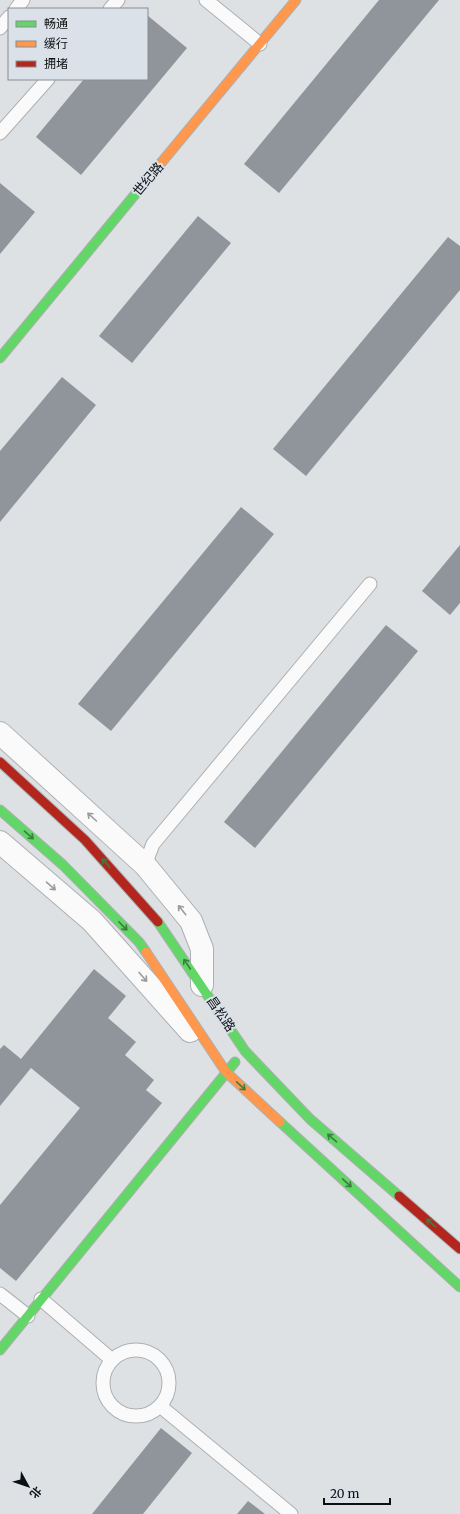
<svg xmlns="http://www.w3.org/2000/svg" width="460" height="1514" font-family="Merriweather,'Noto Sans SC',serif">
<style>
.building{fill:#90949b}
.lines{fill:none;stroke-linecap:round;stroke-linejoin:round}
.lane-casing{stroke:#adb0b2;stroke-width:15}
.street-casing{stroke:#adb0b2;stroke-width:24}
.fast-casing{stroke:#adb0b2;stroke-width:11}
.slow-casing{stroke:#adb0b2;stroke-width:11}
.jam-casing{stroke:#adb0b2;stroke-width:11}
.lane{stroke:#fafafb;stroke-width:13}
.street{stroke:#fafafb;stroke-width:22}
.fast{stroke:#63d668;stroke-width:9}
.slow{stroke:#ff974d;stroke-width:9}
.jam{stroke:#b3261e;stroke-width:9}
.oneway{stroke:#9b9c9e}
.oneway2{stroke:#3c7d41}
.labels{text-anchor:middle;dominant-baseline:central;stroke-width:4;stroke-linejoin:round;paint-order:stroke}
.street-label{font-size:13px;fill:#0d1012;stroke:#dae1e8}
</style>
<rect width="100%" height="100%" fill="#dee1e4"/>
<path class="building" d="M 379,0 L 439,0 L 279,193 L 244,164 Z
M 147,15 L 187,48 L 81,175 L 36,137 L 84,79 L 147,79 Z
M 0,183 L 35,212 L 0,254 Z
M 198,216 L 231,243 L 132,363 L 99,336 Z
M 448,237 L 460,246 L 460,290 L 306,476 L 273,449 Z
M 62,377 L 96,405 L 0,522 L 0,451 Z
M 241,507 L 274,534 L 111,731 L 78,704 Z
M 460,545 L 460,603 L 450,615 L 422,591 Z
M 386,625 L 418,651 L 255,848 L 224,822 Z
M 94,969 L 126,996 L 108,1018 L 136,1042 L 125,1055 L 154,1080 L 146,1090 L 162,1103 L 16,1281 L 0,1268 L 0,1205 L 80,1108 L 31,1068 L 0,1106 L 0,1049 L 4,1045 L 21,1059 Z
M 161,1428 L 192,1453 L 143,1514 L 92,1514 Z
M 248,1501 L 265,1514 L 237,1514 Z"/>
<g class="lines">
<g class="lane-casing">
<path id="lane" d="M 206,0 L 260,44
M 16,9 L 23,0
M 110,9 L 118,0
M 0,28 L 9,17
M 0,133 L 48,79
M 145,865 L 153,844 L 370,584
M 0,1294 L 28,1316
M 41,1299 L 112,1360
M103 1383a33 33 0 1 1 66 0a33 33 0 1 1-66 0Z
M 160,1406 L 291,1514"/>
</g>
<g class="street-casing">
<path id="street" d="M 0,733 L 145,865 L 191,921 L 202,949 L 202,985
M 0,842 L 92,921 L 190,1031"/>
</g>
<g class="fast-casing">
<path id="fast" d="M 0,358 L 161,163
M 0,810 L 63,865 L 139,942 L 146,952
M 158,922 L 245,1051 L 310,1119 L 399,1196
M 280,1122 L 460,1287
M 0,1350 L 235,1062"/>
</g>
<g class="slow-casing">
<path id="slow" d="M 161,163 L 296,0
M 146,952 L 226,1072 L 280,1122"/>
</g>
<g class="jam-casing">
<path id="jam" d="M 0,762 L 85,840 L 158,922
M 399,1196 L 460,1249"/>
</g>
<use href="#lane" class="lane"/>
<use href="#street" class="street"/>
<use href="#fast" class="fast"/>
<use href="#slow" class="slow"/>
<use href="#jam" class="jam"/>
</g>
<defs><path id="oneway-shaft" d="M-6 0H5M1.5-3L5.5 0L1.5 3" fill="none" stroke-width="1.6" stroke-linecap="round" stroke-linejoin="round"/></defs>
<g class="oneway">
<use href="#oneway-shaft" transform="translate(92 817) rotate(-138)"/>
<use href="#oneway-shaft" transform="translate(51 886) rotate(41)"/>
<use href="#oneway-shaft" transform="translate(182 910) rotate(-129)"/>
<use href="#oneway-shaft" transform="translate(143 977) rotate(49)"/>
</g>
<g class="oneway2">
<use href="#oneway-shaft" transform="translate(29 835) rotate(41)"/>
<use href="#oneway-shaft" transform="translate(106 863) rotate(-132)"/>
<use href="#oneway-shaft" transform="translate(123 926) rotate(46)"/>
<use href="#oneway-shaft" transform="translate(187 964) rotate(-124)"/>
<use href="#oneway-shaft" transform="translate(241 1086) rotate(43)"/>
<use href="#oneway-shaft" transform="translate(332 1138) rotate(-139)"/>
<use href="#oneway-shaft" transform="translate(347 1183) rotate(43)"/>
<use href="#oneway-shaft" transform="translate(431 1223) rotate(-139)"/>
</g>
<g class="labels">
<g class="street-label">
<text transform="translate(148 179) rotate(-50)">世纪路</text>
<text transform="translate(221 1014) rotate(56)">昌松路</text>
</g>
</g>
<rect x="8" y="8" width="140" height="72" fill="#dae1e8" stroke="#888d92"/>
<rect x="16" y="21" width="20" height="6" fill="#63d668" stroke="#888d92"/>
<text x="44" y="28" font-size="12" fill="#0d1012">畅通</text>
<rect x="16" y="41" width="20" height="6" fill="#ff974d" stroke="#888d92"/>
<text x="44" y="48" font-size="12" fill="#0d1012">缓行</text>
<rect x="16" y="61" width="20" height="6" fill="#b3261e" stroke="#888d92"/>
<text x="44" y="68" font-size="12" fill="#0d1012">拥堵</text>
<g transform="translate(28 1486) rotate(130)" stroke="#dae1e8" stroke-width="3" paint-order="stroke">
<path d="M0-3L7 15L0 10L-7 15Z" fill="#0d1012"/>
<text y="-6" font-size="11" font-weight="bold" text-anchor="middle" fill="#0d1012">北</text>
</g>
<path d="M324 1498v6h66v-6" fill="none" stroke="#0d1012" stroke-width="2"/>
<text x="330" y="1498" font-size="12" fill="#0d1012" stroke="#dae1e8" stroke-width="3" paint-order="stroke">20 m</text>
</svg>
